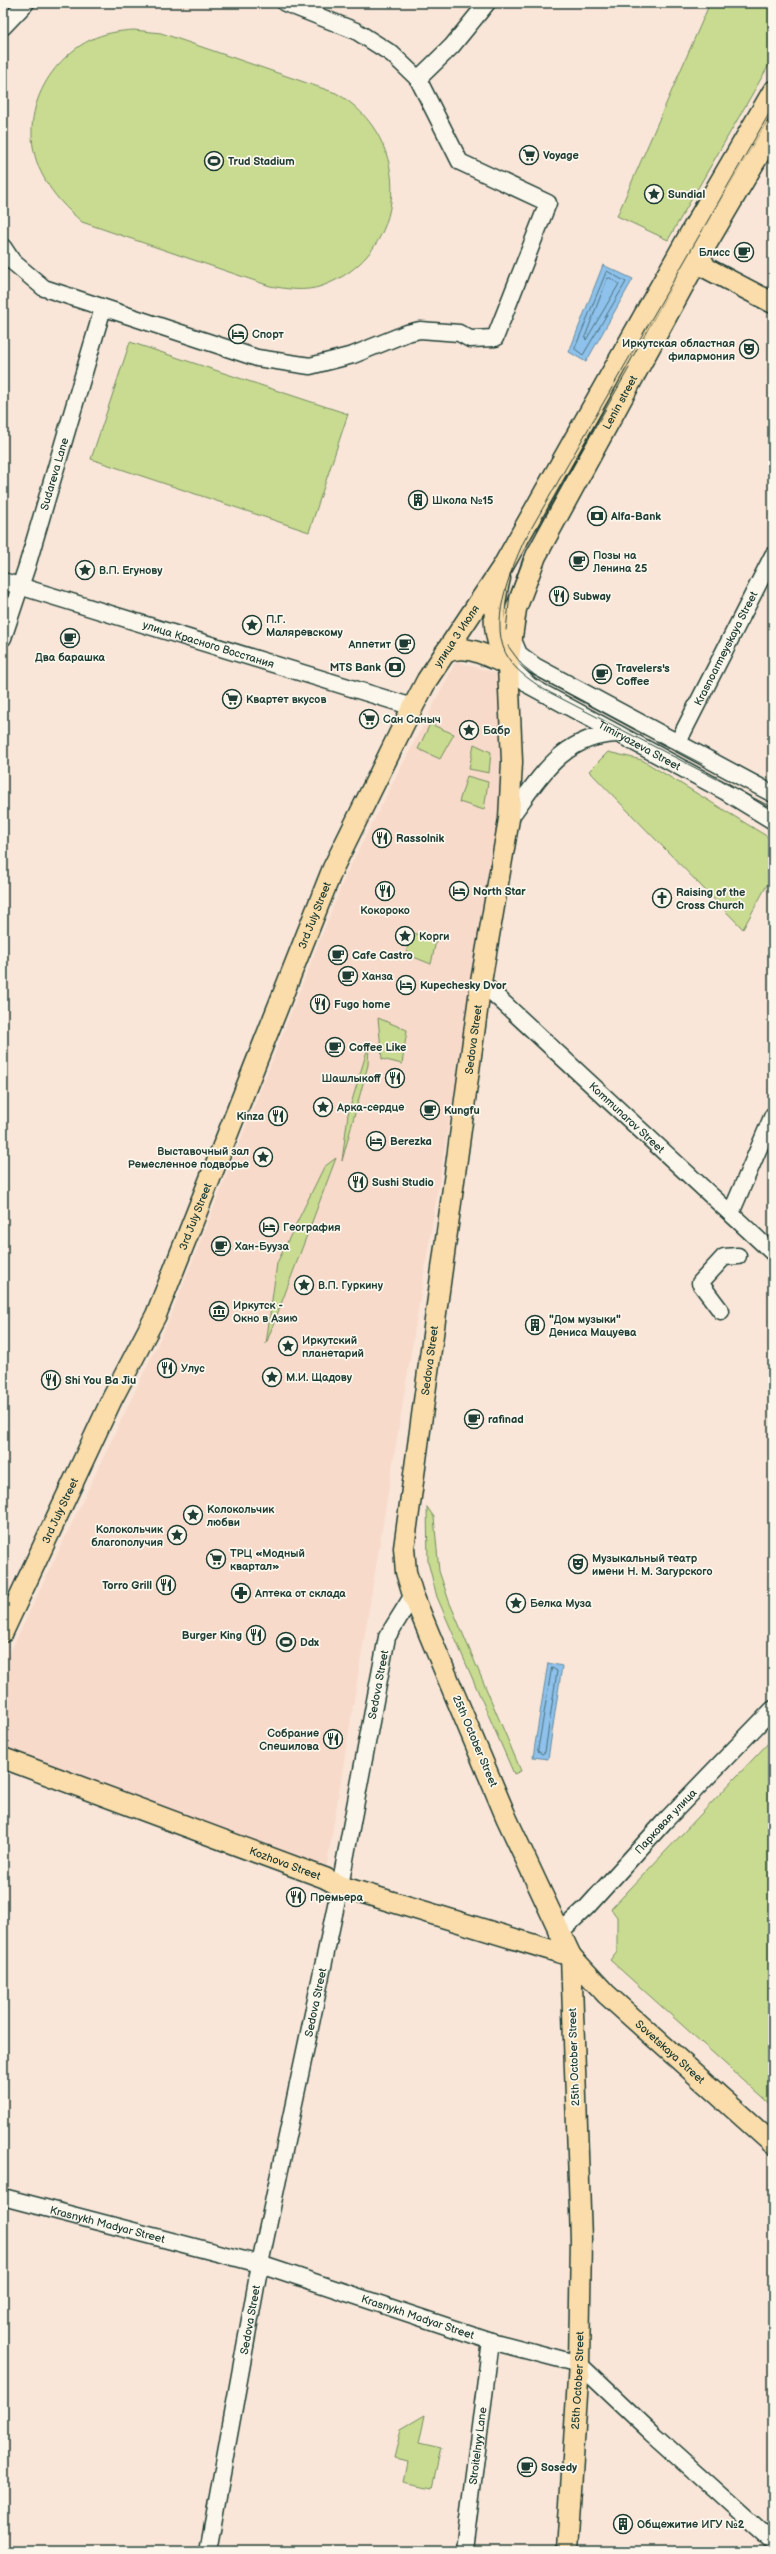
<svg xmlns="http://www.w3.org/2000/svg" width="776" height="2554" font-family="'Balsamiq Sans',sans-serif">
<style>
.built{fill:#f8daca}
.green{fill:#c8db90;stroke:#748c62}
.water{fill:#8ec1eb;stroke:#628ca2}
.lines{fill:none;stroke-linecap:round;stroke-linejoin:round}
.shore{stroke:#4b727d;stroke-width:1}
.minor-casing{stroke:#1f3d34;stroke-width:19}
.major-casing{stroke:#1f3d34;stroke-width:23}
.minor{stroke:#fbf7ec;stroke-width:16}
.major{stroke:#faddab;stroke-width:20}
.tram{stroke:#1f3d34;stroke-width:1}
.labels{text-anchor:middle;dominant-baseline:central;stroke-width:3.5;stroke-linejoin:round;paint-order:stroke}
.poi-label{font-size:11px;font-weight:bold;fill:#1f3d34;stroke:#fbf7ec;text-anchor:start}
.street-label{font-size:11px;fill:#1f3d34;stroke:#fbf7ec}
</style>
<rect width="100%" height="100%" fill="#f9e6d8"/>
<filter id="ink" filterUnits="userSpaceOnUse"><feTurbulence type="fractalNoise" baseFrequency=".025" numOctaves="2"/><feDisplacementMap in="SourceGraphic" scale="8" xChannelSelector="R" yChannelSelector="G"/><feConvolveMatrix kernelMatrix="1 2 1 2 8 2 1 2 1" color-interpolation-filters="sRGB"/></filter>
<g filter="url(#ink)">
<path class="built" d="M 456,661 L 498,674 L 501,805 L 326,1871 L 3,1747 L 3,1667 L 169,1320 L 346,874 Z"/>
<path class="green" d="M 710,3 L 773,3 L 773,58 L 668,240 L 617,216 Z
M 134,30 L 161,33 L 336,93 C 415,138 410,255 322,286 C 305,292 287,289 270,286 L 82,222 C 67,209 53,195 43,176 C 16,126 41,65 90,40 C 104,33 119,31 134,30 Z
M 130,342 L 348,414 L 309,532 L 91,459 Z
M 430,724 L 454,734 L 440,759 L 418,749 Z
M 474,744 L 491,752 L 489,773 L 469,769 Z
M 608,752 L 642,760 L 773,840 L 773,874 L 743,929 L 589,771 Z
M 467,776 L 488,782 L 484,810 L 459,802 Z
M 411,932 L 436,941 L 431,964 L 406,954 Z
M 378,1018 L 407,1030 L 402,1064 L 382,1059 Z
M 369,1044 L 368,1065 L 342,1161 L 348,1114 Z
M 336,1158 L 266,1344 L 277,1263 L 324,1167 Z
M 427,1507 L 434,1517 L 439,1571 L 449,1601 L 521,1771 L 514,1774 L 437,1597 L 428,1562 Z
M 773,1738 L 773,2107 L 610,1960 L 617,1951 L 617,1917 L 611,1909 Z
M 425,2415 L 419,2444 L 441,2449 L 432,2488 L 404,2482 L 408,2461 L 394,2458 L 401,2429 Z"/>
<path class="water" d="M 603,265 L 633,279 L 586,362 L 569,352 Z
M 548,1663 L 562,1666 L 548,1759 L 533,1757 Z"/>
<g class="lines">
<path class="shore" d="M 607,271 L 626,282 L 583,355 L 575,349 Z
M 610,278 L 619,284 L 586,340 L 585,337 L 607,279 Z
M 552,1668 L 557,1671 L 545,1752 L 542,1754 L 538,1751 Z"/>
<g class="minor-casing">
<g id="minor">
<path d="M 3,27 L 26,3"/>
<path d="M 418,79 L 452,46 L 487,3"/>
<path d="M 3,247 L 13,262 L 44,288 L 257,358 L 310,366 L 353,355 L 407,333 L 420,330 L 459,333 L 470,339 L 495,338 L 548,203 L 460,162 L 418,79 L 392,54 L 356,31 L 285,3"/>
<path id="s1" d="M 3,581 L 413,707"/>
<path id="s2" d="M 3,638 L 27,566 L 103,308"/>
<path d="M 513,640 L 519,654 L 535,666 L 773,794"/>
<path id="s3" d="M 508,665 L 530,686 L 724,791 L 773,821"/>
<path id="s4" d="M 678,742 L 773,555"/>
<path d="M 509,819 C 539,779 562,735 618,734"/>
<path id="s5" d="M 481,982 L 773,1253"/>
<path d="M 731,1213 L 773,1115"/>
<path d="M 721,1311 L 700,1283 L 724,1257 L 738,1256"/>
<path id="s6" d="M 558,1934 L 587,1907 L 664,1822 L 773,1709"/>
<path id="s7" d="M 3,2197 L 260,2264 L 491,2341 L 579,2364 L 651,2432 L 773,2542"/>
<path id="s8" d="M 208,2551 L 260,2264 L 340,1886 L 387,1637 L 413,1595"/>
<path id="s9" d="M 464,2551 L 491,2341"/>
</g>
</g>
<g class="major-casing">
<g id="major">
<path d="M 695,246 L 706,268 L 773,303"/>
<path d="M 500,578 C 492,608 491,638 508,665"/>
<path d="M 445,653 C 465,642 489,657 508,665"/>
<path id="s10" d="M 3,1632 L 112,1399 L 156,1315 L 333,868 L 404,724 L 427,680 L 503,566 L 692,230 L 773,91"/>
<path id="s11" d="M 3,1758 L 325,1878 L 340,1886 L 571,1956 L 606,1994 L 773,2144"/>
<path id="s12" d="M 567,2551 L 579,2364 L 581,2239 L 571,1956 L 507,1819 L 435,1648 L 413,1595 L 406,1572 L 404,1548 L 481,982 L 509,819 L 512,762 L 508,665 L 516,609 L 536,556 L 699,257 L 773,131"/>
</g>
</g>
<use href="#minor" class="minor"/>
<use href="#major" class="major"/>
<path class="tram" d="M 773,107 L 524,541 C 510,572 487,626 509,659 C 517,672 531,680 543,689 L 773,808
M 537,530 L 629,368
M 506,630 L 510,595 L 524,555
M 508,646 L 522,665 L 536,676 L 635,729
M 658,741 L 706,766"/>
</g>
</g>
<defs>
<g id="supermarket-ring" transform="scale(1)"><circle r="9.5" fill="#fbf7ec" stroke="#1f3d34" stroke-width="1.5"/><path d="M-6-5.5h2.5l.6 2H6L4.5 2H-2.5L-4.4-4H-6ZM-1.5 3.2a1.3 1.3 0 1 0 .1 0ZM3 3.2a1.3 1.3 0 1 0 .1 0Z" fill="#1f3d34"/></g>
<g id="stadium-ring" transform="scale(1)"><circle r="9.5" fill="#fbf7ec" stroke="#1f3d34" stroke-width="1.5"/><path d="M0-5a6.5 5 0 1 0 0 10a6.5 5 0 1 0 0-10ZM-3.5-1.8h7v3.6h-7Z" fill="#1f3d34"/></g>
<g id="sight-ring" transform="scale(1)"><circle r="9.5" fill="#fbf7ec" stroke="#1f3d34" stroke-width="1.5"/><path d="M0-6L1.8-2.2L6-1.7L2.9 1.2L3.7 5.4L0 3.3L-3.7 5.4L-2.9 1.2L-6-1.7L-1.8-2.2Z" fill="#1f3d34"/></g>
<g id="cafe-ring" transform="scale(1)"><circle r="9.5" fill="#fbf7ec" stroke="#1f3d34" stroke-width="1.5"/><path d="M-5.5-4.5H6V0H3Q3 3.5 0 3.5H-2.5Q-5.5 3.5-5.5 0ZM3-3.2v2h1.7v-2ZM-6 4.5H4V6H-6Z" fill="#1f3d34"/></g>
<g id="hotel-ring" transform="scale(1)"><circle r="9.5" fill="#fbf7ec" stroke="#1f3d34" stroke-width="1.5"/><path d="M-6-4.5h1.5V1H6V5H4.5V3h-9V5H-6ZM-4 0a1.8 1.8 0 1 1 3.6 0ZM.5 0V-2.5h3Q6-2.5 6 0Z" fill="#1f3d34"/></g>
<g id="theatre-ring" transform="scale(1)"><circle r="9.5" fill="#fbf7ec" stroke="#1f3d34" stroke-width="1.5"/><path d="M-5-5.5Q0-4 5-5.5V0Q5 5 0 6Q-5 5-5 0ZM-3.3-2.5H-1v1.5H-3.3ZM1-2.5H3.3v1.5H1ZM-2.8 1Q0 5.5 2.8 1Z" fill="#1f3d34"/></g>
<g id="building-ring" transform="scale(1)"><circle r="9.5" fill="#fbf7ec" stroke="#1f3d34" stroke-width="1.5"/><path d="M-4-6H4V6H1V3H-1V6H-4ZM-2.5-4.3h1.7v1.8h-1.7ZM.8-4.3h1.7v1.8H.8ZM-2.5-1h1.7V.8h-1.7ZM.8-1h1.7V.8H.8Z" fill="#1f3d34"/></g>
<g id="bank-ring" transform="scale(1)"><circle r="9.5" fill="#fbf7ec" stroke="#1f3d34" stroke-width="1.5"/><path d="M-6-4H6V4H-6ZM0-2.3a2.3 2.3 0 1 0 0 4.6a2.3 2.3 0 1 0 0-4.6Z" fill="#1f3d34"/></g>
<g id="restaurant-ring" transform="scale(1)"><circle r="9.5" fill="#fbf7ec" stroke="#1f3d34" stroke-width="1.5"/><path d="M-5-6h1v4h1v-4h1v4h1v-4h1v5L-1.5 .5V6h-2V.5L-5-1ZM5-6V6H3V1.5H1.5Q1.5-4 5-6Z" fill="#1f3d34"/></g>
<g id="church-ring" transform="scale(1)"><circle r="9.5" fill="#fbf7ec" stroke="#1f3d34" stroke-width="1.5"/><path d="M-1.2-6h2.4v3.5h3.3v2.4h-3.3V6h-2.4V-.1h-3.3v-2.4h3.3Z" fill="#1f3d34"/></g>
<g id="museum-ring" transform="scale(1)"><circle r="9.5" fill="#fbf7ec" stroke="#1f3d34" stroke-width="1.5"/><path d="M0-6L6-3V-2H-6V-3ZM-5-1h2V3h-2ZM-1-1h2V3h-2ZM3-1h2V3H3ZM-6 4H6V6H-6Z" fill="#1f3d34"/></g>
<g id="pharmacy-ring" transform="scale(1)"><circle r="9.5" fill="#fbf7ec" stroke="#1f3d34" stroke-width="1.5"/><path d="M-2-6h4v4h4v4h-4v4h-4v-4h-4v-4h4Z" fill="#1f3d34"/></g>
</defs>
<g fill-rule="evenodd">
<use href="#supermarket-ring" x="529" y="155"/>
<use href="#stadium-ring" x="214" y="161"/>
<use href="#sight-ring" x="654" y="194"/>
<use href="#cafe-ring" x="744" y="252"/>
<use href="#hotel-ring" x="238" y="334"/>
<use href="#theatre-ring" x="749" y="349"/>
<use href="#building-ring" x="418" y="500"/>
<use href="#bank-ring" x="597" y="516"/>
<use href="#cafe-ring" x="579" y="561"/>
<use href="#sight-ring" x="85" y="570"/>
<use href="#restaurant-ring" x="559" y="596"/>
<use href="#sight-ring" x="252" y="625"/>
<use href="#cafe-ring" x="70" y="638"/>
<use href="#cafe-ring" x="405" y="644"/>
<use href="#bank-ring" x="395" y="667"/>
<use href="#cafe-ring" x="602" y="674"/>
<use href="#supermarket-ring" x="232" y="699"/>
<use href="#supermarket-ring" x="369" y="719"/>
<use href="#sight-ring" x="469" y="730"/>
<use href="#restaurant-ring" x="382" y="838"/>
<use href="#restaurant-ring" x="385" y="891"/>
<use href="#hotel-ring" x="459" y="891"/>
<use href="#church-ring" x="662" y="898"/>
<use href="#sight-ring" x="405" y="936"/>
<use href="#cafe-ring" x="338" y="955"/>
<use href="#cafe-ring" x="348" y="976"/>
<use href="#hotel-ring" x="406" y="985"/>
<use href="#restaurant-ring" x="320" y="1004"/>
<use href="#cafe-ring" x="335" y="1047"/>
<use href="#restaurant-ring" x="395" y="1078"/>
<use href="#sight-ring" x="323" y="1107"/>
<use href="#cafe-ring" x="430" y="1110"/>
<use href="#restaurant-ring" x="278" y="1116"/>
<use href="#hotel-ring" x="376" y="1141"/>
<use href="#sight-ring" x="263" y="1157"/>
<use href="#restaurant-ring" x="358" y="1182"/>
<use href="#hotel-ring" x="269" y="1227"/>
<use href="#cafe-ring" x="221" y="1246"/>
<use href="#sight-ring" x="304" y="1285"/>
<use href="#museum-ring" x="219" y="1311"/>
<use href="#building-ring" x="535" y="1325"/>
<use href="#sight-ring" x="288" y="1346"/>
<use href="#restaurant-ring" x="167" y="1368"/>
<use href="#sight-ring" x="272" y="1377"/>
<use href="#restaurant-ring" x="51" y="1380"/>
<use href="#cafe-ring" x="474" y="1419"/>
<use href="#sight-ring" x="193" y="1515"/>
<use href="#sight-ring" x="177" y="1535"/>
<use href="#supermarket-ring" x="216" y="1559"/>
<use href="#theatre-ring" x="578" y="1564"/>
<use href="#restaurant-ring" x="166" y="1585"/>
<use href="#pharmacy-ring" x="241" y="1593"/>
<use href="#sight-ring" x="516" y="1603"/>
<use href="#restaurant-ring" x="256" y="1635"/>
<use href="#stadium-ring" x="286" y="1642"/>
<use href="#restaurant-ring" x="333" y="1739"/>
<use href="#restaurant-ring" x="296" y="1897"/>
<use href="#cafe-ring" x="527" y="2467"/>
<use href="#building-ring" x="623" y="2524"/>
</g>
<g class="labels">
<g class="poi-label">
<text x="543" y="155">Voyage</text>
<text x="228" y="161">Trud Stadium</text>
<text x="668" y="194">Sundial</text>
<text x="730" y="252" text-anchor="end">Блисс</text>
<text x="252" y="334">Спорт</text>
<text x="735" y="343" text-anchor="end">Иркутская областная<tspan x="735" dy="13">филармония</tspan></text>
<text x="432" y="500">Школа №15</text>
<text x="611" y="516">Alfa-Bank</text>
<text x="593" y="555">Позы на<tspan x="593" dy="13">Ленина 25</tspan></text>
<text x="99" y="570">В.П. Егунову</text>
<text x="573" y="596">Subway</text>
<text x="266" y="619">П.Г.<tspan x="266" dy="13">Маляревскому</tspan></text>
<text x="391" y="644" text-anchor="end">Аппетит</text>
<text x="70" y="657" text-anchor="middle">Два барашка</text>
<text x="381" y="667" text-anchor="end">MTS Bank</text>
<text x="616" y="668">Travelers's<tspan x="616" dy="13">Coffee</tspan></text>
<text x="246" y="699">Квартет вкусов</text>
<text x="383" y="719">Сан Саныч</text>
<text x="483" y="730">Бабр</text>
<text x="396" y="838">Rassolnik</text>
<text x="473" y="891">North Star</text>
<text x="676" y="892">Raising of the<tspan x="676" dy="13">Cross Church</tspan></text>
<text x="385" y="910" text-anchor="middle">Кокороко</text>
<text x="419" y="936">Корги</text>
<text x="352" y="955">Cafe Castro</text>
<text x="362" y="976">Ханза</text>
<text x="420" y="985">Kupechesky Dvor</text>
<text x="334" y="1004">Fugo home</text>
<text x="349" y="1047">Coffee Like</text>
<text x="381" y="1078" text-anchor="end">Шашлыкoff</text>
<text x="337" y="1107">Арка-сердце</text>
<text x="444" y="1110">Kungfu</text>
<text x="264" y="1116" text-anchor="end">Kinza</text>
<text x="390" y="1141">Berezka</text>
<text x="249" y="1151" text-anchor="end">Выставочный зал<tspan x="249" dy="13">Ремесленное подворье</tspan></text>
<text x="372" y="1182">Sushi Studio</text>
<text x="283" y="1227">География</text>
<text x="235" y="1246">Хан-Бууза</text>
<text x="318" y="1285">В.П. Гуркину</text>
<text x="233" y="1305">Иркутск -<tspan x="233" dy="13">Окно в Азию</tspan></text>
<text x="549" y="1319">"Дом музыки"<tspan x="549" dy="13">Дениса Мацуева</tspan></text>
<text x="302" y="1340">Иркутский<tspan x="302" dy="13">планетарий</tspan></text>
<text x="181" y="1368">Улус</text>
<text x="286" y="1377">М.И. Щадову</text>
<text x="65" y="1380">Shi You Ba Jiu</text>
<text x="488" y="1419">rafinad</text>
<text x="207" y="1509">Колокольчик<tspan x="207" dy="13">любви</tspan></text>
<text x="163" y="1529" text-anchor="end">Колокольчик<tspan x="163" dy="13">благополучия</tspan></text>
<text x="230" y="1553">ТРЦ «Модный<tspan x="230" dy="13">квартал»</tspan></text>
<text x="592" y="1558">Музыкальный театр<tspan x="592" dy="13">имени Н. М. Загурского</tspan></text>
<text x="152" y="1585" text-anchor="end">Torro Grill</text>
<text x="255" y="1593">Аптека от склада</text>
<text x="530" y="1603">Белка Муза</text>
<text x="242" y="1635" text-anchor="end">Burger King</text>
<text x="300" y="1642">Ddx</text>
<text x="319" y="1733" text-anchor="end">Собрание<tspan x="319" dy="13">Спешилова</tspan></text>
<text x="310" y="1897">Премьера</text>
<text x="541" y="2467">Sosedy</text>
<text x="637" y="2524">Общежитие ИГУ №2</text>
</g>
<g class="street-label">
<text stroke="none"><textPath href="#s12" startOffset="2217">Lenin street</textPath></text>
<text stroke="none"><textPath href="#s2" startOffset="172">Sudareva Lane</textPath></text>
<text stroke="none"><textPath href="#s10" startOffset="1096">улица 3 Июля</textPath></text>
<text stroke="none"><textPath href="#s1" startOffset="215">улица Красного Восстания</textPath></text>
<text stroke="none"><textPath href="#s4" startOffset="105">Krasnoarmeyskaya Street</textPath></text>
<text stroke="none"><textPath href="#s3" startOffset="155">Timiryazeva Street</textPath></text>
<text stroke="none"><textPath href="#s10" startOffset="782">3rd July Street</textPath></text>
<text stroke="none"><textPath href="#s12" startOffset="1551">Sedova Street</textPath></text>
<text stroke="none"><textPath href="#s5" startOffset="199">Kommunarov Street</textPath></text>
<text stroke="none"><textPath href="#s10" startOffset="458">3rd July Street</textPath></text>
<text stroke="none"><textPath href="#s12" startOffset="1227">Sedova Street</textPath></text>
<text stroke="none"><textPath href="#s10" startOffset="134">3rd July Street</textPath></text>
<text stroke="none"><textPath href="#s8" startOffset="883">Sedova Street</textPath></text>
<text transform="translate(475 1741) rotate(67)">25th October Street</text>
<text stroke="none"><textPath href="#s6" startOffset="156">Парковая улица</textPath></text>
<text stroke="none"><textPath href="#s11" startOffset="301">Kozhova Street</textPath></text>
<text stroke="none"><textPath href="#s8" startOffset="559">Sedova Street</textPath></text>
<text stroke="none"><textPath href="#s11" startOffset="740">Sovetskaya Street</textPath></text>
<text transform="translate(574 2057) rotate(-92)">25th October Street</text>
<text stroke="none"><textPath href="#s7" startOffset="108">Krasnykh Madyar Street</textPath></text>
<text stroke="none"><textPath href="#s7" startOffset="432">Krasnykh Madyar Street</textPath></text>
<text stroke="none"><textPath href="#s8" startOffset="235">Sedova Street</textPath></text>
<text stroke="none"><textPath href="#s12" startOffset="171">25th October Street</textPath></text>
<text stroke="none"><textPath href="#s9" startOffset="106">Stroitelnyy Lane</textPath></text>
</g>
</g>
<rect width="776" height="2554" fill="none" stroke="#fbf7ec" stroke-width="16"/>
<rect x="8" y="8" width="760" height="2538" fill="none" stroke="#1f3d34" stroke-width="1.5" filter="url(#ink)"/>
</svg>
